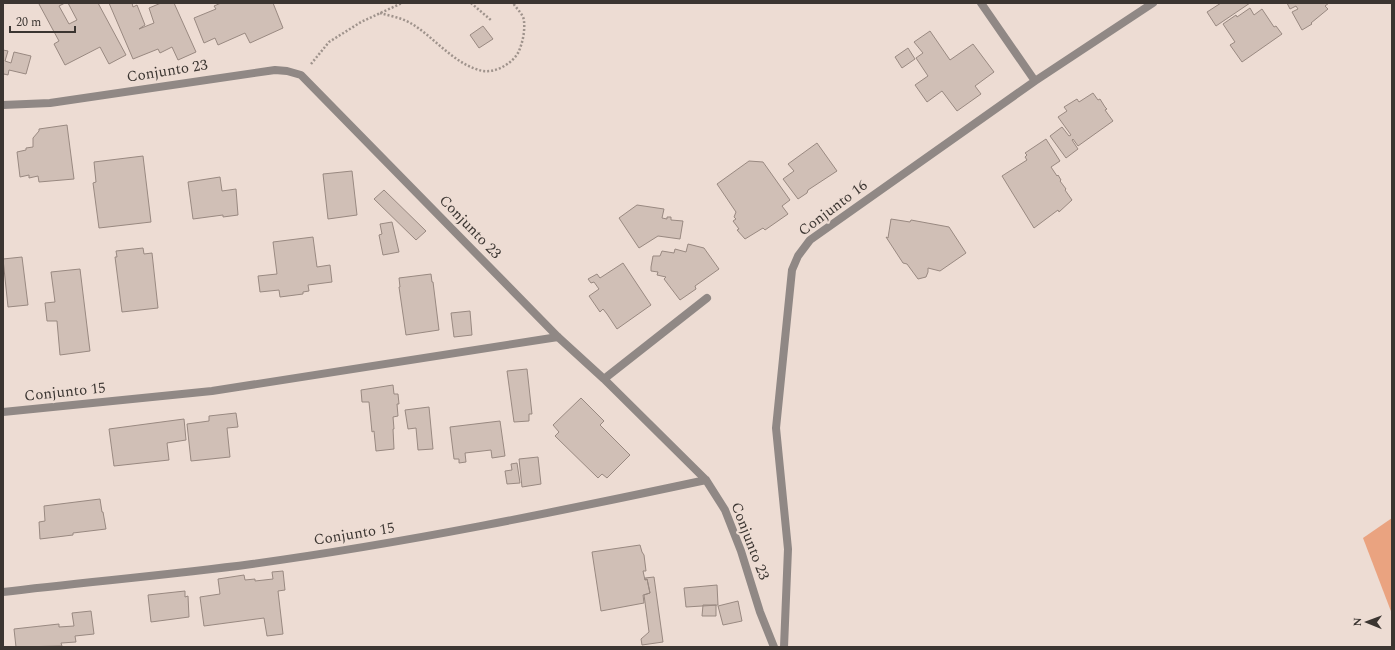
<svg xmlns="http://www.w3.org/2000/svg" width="1395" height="650" font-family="Spectral,serif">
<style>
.green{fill:#eaa380}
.building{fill:#d0bfb6;stroke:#998981}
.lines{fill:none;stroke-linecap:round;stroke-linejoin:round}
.path{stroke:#9f938c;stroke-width:2.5;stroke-dasharray:2 2;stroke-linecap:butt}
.minor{stroke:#908885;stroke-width:8}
.labels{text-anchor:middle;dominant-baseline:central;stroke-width:4;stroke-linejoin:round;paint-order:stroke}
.street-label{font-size:15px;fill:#3b3531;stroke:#eddcd3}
</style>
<rect width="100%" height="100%" fill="#eddcd3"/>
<path class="green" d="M 1392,518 L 1392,614 L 1363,538 Z"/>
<path class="building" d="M 40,3 L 65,3 L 59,6 L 69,24 L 77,20 L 68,3 L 98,3 L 126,55 L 109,64 L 100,47 L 65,65 L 54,44 L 59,41 L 39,4 Z
M 109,3 L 132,3 L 133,7 L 137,5 L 145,25 L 139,29 L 154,23 L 149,8 L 161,3 L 174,3 L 196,52 L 178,60 L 172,47 L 160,53 L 158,49 L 133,59 Z
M 221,3 L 273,3 L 283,28 L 250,43 L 245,33 L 218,45 L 215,38 L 204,43 L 194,18 L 216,9 L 214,6 Z
M 1221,3 L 1250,3 L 1216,26 L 1207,12 Z
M 1287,3 L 1329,3 L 1325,6 L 1328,9 L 1311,23 L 1312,24 L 1302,30 L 1292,12 L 1298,9 L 1296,6 L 1290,9 Z
M 1250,8 L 1254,15 L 1262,9 L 1274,27 L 1276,26 L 1282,34 L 1242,62 L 1230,45 L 1235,42 L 1223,24 L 1236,15 L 1237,17 Z
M 483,26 L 493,39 L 479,48 L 470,35 Z
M 930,31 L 950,60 L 973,44 L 994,72 L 975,86 L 981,94 L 957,111 L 942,91 L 927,102 L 915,85 L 928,76 L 916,58 L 923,53 L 914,42 Z
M 908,48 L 915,59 L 902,68 L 895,57 Z
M 3,50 L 8,51 L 5,61 L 11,63 L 14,52 L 31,56 L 26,74 L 9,70 L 8,75 L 4,74 L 3,76 Z
M 1093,93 L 1098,100 L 1100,99 L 1105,107 L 1107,109 L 1105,110 L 1113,121 L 1078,146 L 1073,139 L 1072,140 L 1078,149 L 1066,158 L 1050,136 L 1062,127 L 1069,136 L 1071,135 L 1058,117 L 1067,111 L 1064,107 L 1077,99 L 1079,102 Z
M 67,125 L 74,179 L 39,182 L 38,176 L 29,178 L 29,175 L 20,177 L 17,152 L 26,150 L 26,148 L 33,147 L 33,138 L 39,131 L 39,129 Z
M 1046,139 L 1060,161 L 1051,167 L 1057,176 L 1058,175 L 1061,180 L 1060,181 L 1066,189 L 1065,190 L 1072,200 L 1059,212 L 1058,210 L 1034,228 L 1002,176 L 1027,160 L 1025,157 L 1027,155 L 1025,153 Z
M 817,143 L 837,171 L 808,190 L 807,193 L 798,199 L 783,179 L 794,171 L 788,164 Z
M 143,156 L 151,222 L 99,228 L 93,183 L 96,182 L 94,162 Z
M 749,161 L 763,162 L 790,200 L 782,206 L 788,214 L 765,230 L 763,228 L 745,239 L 737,230 L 739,229 L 733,221 L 736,219 L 734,217 L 736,212 L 717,184 Z
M 352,171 L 357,215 L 328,219 L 323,174 Z
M 220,177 L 222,191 L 236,189 L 238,215 L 223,217 L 223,215 L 193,219 L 188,182 Z
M 384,190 L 426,231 L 416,240 L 374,199 Z
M 637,205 L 664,209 L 662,218 L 667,219 L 667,217 L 671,217 L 671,220 L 683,221 L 680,239 L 658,236 L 639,248 L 619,218 Z
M 891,219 L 910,222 L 911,220 L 949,227 L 966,253 L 940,271 L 928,268 L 928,272 L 926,277 L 918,279 L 907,264 L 903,263 L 886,237 L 888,238 Z
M 392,222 L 399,252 L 383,255 L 379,235 L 382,234 L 380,224 Z
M 313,237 L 317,267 L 330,265 L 332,282 L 308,285 L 309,291 L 303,292 L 303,294 L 280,297 L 279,290 L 260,292 L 258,276 L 277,274 L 273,242 Z
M 688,244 L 704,248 L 719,269 L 695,286 L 696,289 L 680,300 L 664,279 L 666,277 L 657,275 L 658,272 L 651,271 L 651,267 L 653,256 L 660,256 L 662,251 L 674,253 L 675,249 L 686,252 Z
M 143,248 L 144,254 L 152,253 L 158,308 L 122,312 L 115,257 L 117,257 L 116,251 Z
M 22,257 L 28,305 L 8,307 L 3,259 Z
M 623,263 L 651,305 L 617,329 L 607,314 L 603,309 L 600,312 L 589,296 L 599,289 L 594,282 L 591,283 L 588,279 L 597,274 L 600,278 Z
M 80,269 L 90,351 L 60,355 L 57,321 L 47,321 L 45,303 L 55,302 L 51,272 Z
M 431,274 L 432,282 L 433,282 L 439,330 L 406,335 L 399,287 L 400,287 L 399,278 Z
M 470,311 L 472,335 L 454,337 L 451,313 Z
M 527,369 L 532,414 L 529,414 L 529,421 L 514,422 L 507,371 Z
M 393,385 L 394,394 L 398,394 L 399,404 L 397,404 L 398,416 L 393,417 L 394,429 L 393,429 L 394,449 L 376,451 L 374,431 L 372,432 L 369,402 L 362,402 L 361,390 Z
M 581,398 L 604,421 L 600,425 L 630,455 L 607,478 L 602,474 L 598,478 L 555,436 L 559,432 L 553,425 Z
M 429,407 L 433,449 L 418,450 L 416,428 L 408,429 L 405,410 Z
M 236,413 L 238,427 L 227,428 L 230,457 L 191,461 L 187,424 L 209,421 L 209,416 Z
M 184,419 L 186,440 L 167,443 L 169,460 L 114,466 L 109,429 Z
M 500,421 L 505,456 L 492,458 L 491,450 L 465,453 L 466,462 L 459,463 L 459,459 L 454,459 L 450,427 Z
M 538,457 L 541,484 L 522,487 L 519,459 Z
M 517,463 L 520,483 L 507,484 L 505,471 L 512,470 L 511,464 Z
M 100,499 L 102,512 L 103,512 L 106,529 L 73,533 L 73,535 L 40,539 L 39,522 L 45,521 L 44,506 Z
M 640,545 L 642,552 L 644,555 L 646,571 L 643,571 L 645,580 L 647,579 L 650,593 L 643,595 L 644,603 L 601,611 L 592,552 Z
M 283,571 L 285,590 L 278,591 L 283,634 L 267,636 L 264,618 L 204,626 L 200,597 L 220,594 L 218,579 L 244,575 L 245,580 L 255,579 L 255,581 L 273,579 L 272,572 Z
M 654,577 L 663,642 L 642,645 L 641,639 L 649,632 L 644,595 L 650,593 L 647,579 L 645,580 L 645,578 Z
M 717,585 L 718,605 L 686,607 L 684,588 Z
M 185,591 L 185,597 L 188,596 L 189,617 L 151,622 L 148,595 Z
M 738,601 L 742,621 L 723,625 L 718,606 Z
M 703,605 L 716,605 L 716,616 L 702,616 Z
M 91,611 L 94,634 L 75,636 L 76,642 L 61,643 L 62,646 L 16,647 L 14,629 L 59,624 L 59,627 L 74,626 L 72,613 Z"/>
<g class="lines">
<path class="path" d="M 471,3 L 492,21
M 380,13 C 390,16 403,18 412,24 C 435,38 452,62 479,70 C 493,75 513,64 519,51 C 523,41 525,31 524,21 C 524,15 516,8 513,3
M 311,64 L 329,42 L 361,22 L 402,3"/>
<path class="minor" d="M 981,3 L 1035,81
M 3,105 L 50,103 L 275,70 L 287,71 L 301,75 L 558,337 L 604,379 L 706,480 L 725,510 L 741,551 L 760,612 L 774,647
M 604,379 L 707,298
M 3,412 L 212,391 L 558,337
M 3,592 C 86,582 169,575 252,564 C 405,543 556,512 706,480
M 784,647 L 788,549 L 776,428 L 792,270 L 798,256 L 810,240 L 1035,81 L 1153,3"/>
</g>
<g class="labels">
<g class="street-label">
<text transform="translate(167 71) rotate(-9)">Conjunto 23</text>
<text transform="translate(833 208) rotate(-37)">Conjunto 16</text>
<text transform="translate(470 227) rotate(46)">Conjunto 23</text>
<text transform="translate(65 392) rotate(-6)">Conjunto 15</text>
<text transform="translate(354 534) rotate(-9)">Conjunto 15</text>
<text transform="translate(750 541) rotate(69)">Conjunto 23</text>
</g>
</g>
<rect width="1395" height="650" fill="none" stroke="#3b3531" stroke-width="8"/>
<g transform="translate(1367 622) rotate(271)" stroke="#eddcd3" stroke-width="3" paint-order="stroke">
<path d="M0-3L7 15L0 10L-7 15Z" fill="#3b3531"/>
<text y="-6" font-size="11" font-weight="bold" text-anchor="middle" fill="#3b3531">N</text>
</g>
<path d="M10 26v6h65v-6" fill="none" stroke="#3b3531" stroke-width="2"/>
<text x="16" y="26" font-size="12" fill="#3b3531" stroke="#eddcd3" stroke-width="3" paint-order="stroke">20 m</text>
</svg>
